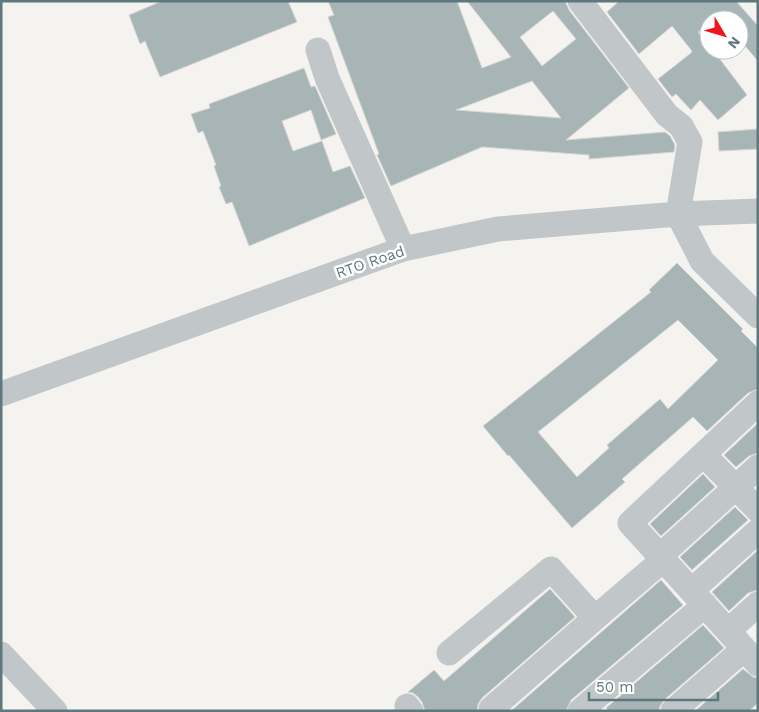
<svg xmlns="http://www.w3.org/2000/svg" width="759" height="712" font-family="'Work Sans',sans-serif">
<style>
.building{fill:#a8b5b6;stroke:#d5d5d3;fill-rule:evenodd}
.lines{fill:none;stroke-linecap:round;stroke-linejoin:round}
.minor{stroke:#c1c7c8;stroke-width:25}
.labels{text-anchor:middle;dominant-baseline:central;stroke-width:5;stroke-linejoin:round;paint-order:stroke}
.street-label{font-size:15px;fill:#5d797d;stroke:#fff}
</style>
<rect width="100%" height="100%" fill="#f5f3f0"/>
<path class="building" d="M 162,1 L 288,1 L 297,22 L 160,77 L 145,41 L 140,44 L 129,15 Z
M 328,1 L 457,1 L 482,68 L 511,57 L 467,1 L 565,1 L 569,10 L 629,88 L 566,140 L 665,132 L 670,136 L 675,145 L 674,152 L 589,159 L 589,155 L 482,147 L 391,186 L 377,155 L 379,154 L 328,17 L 334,15 ZM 553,11 L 576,39 L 542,66 L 520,37 ZM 532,81 L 561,118 L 456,110 Z
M 619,1 L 736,1 L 758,26 L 758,61 L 739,39 L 739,20 L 709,20 L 709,24 L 698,32 L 709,46 L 709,50 L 713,50 L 747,95 L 718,120 L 700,100 L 691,110 L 676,94 L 672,97 L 658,79 L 691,53 L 692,51 L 672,26 L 639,54 L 607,12 Z
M 304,68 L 311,87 L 315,86 L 336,134 L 321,140 L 311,110 L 282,121 L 293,151 L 322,141 L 333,172 L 350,166 L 365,198 L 249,246 L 232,202 L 226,204 L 219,187 L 221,186 L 214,166 L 216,165 L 203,131 L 198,133 L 191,114 L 210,108 L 209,104 Z
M 758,129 L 758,149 L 719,151 L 718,132 Z
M 677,263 L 743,329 L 741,331 L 758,348 L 758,389 L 748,393 L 707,431 L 693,417 L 622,479 L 625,482 L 572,528 L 509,455 L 508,456 L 483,426 L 651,292 L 649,290 ZM 678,320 L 718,360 L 668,409 L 660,399 L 607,445 L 609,448 L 577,477 L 538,432 Z
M 758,423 L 758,453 L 749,456 L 736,467 L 724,455 Z
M 703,474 L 715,487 L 661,536 L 650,524 Z
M 735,507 L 748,520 L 692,570 L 680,557 Z
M 758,550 L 758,590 L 748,593 L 729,611 L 712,592 Z
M 661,580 L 683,605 L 571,700 L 566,711 L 511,711 Z
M 550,589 L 575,617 L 482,698 L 478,704 L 477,711 L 425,711 L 422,702 L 418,697 L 413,693 L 408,692 L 434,670 L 444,681 Z
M 703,625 L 724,648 L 664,700 L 660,706 L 659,711 L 609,711 L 606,708 Z
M 743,669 L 753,677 L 758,678 L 758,703 L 749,711 L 695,711 Z"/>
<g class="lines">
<path class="minor" d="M 580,1 L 667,115 L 681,126 L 690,142 L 678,214 L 702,261 L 758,316
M 318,50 L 327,78 L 403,249
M 1,394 L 403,249 L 498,229 L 678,214 L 758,211
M 758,403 L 630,523 L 758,664
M 704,455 L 758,510
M 661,555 L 758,467
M 692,590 L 758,531
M 728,631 L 758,604
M 449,653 L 551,569 L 595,618 L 664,559
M 1,654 L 55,711
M 407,706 L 411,711
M 491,709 L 595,618
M 580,711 L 705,605
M 673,711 L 744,649"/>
</g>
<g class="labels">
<g class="street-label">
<text transform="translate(370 262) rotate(-19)">RTO Road</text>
</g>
</g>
<rect width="759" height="712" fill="none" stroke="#5d797d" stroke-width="5"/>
<g transform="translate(724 35) rotate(128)"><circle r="24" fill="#ffffff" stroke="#bec9cb"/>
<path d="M0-4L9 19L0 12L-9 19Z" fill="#ef151f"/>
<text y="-8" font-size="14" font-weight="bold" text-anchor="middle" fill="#5d797d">N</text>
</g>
<path d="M589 692v8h129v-8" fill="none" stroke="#5d797d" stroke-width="2.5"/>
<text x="596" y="692" font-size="15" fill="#5d797d" stroke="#ffffff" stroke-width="4" paint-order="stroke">50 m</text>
</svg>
